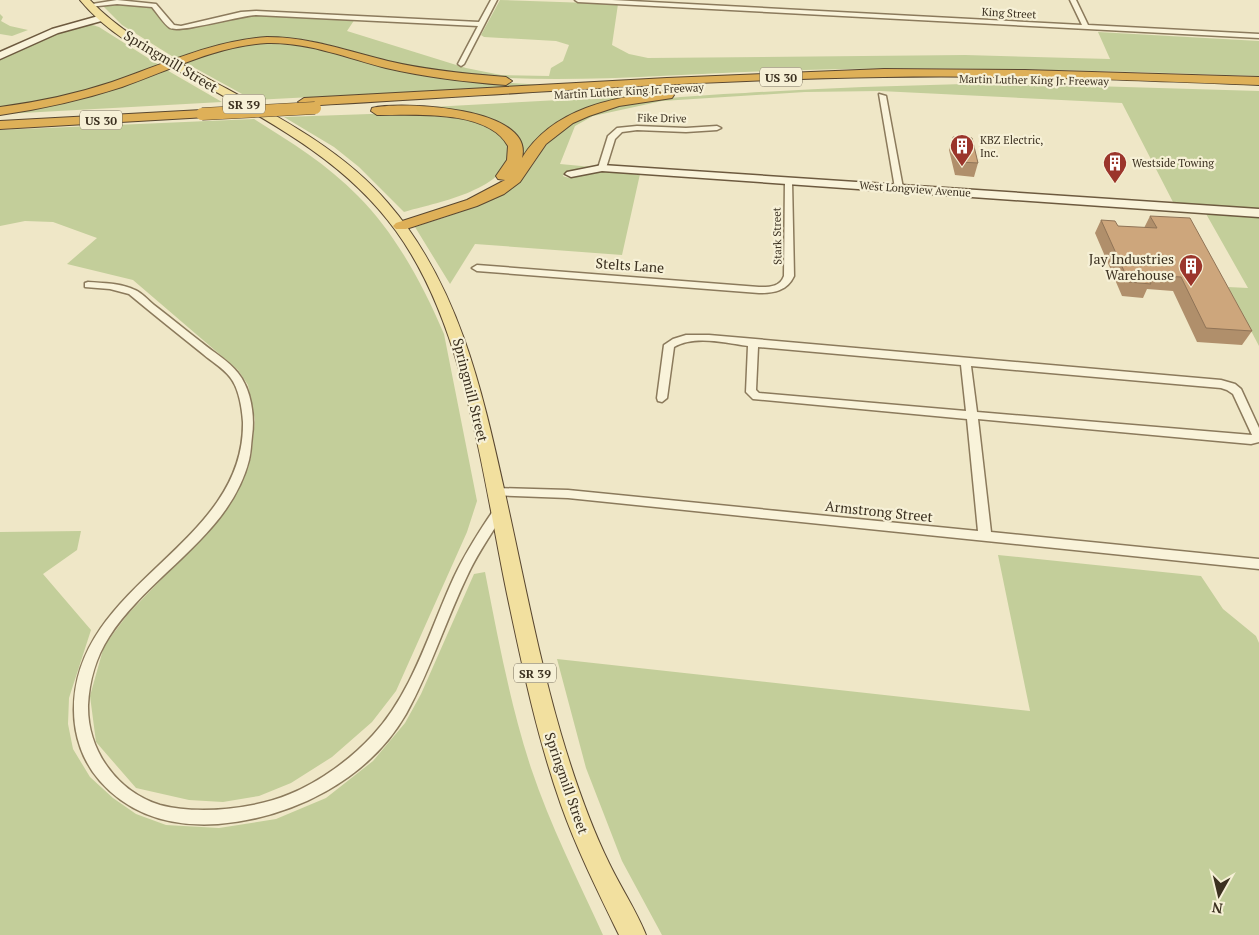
<svg xmlns="http://www.w3.org/2000/svg" width="1259" height="935" font-family="'PT Serif',serif">
<style>
.green{fill:#c3ce9a}
.lines{fill:none;stroke-linecap:round;stroke-linejoin:round}
.street-casing{stroke:#8b7a5c;stroke-width:3}
.secondary-casing{stroke:#6d5a3f;stroke-width:3}
.primary-casing{stroke:#594730;stroke-width:2}
.highway-casing{stroke:#594730;stroke-width:2}
.street{fill:#f9f3da;fill-rule:evenodd}
.secondary{fill:#f9f3da;fill-rule:evenodd}
.primary{fill:#f2e09f;fill-rule:evenodd}
.highway{fill:#deb058;fill-rule:evenodd}
.highway-bridge-casing{stroke:#594730;stroke-width:13;stroke-linecap:butt}
.highway-bridge{stroke:#deb058;stroke-width:12}
.wall{fill:#b08f6b}
.building{fill:#cda67c;stroke:#907457}
.labels{text-anchor:middle;dominant-baseline:central;stroke-width:4.5;stroke-linejoin:round;paint-order:stroke}
.far-street-label{font-size:11px;fill:#3b3020;stroke:#f6f0d6}
.far-poi-label{font-size:11px;fill:#3b3020;stroke:#f6f0d6;text-anchor:start}
.shield{fill:#f6f0d6;stroke:#736a57;stroke-width:1}
.shield-label{font-size:12px;font-weight:bold;fill:#3b3020}
.street-label{font-size:14px;fill:#3b3020;stroke:#f6f0d6}
.poi-label{font-size:14px;fill:#3b3020;stroke:#f6f0d6;text-anchor:end}
</style>
<rect width="100%" height="100%" fill="#efe7c7"/>
<path class="green" d="M 500,0 L 618,4 L 612,45 L 629,54 L 648,58 L 965,55 L 1110,59 L 1098,32 L 1259,41 L 1259,76 C 1107,71 956,66 804,70 C 705,72 607,82 508,78 C 475,77 438,74 405,66 C 363,56 321,38 277,37 C 242,37 209,48 175,58 L 122,25 L 102,5 L 111,3 L 153,6 C 163,19 167,29 185,29 L 241,15 L 257,14 L 355,19 L 347,31 L 466,68 L 501,75 L 549,76 L 551,68 L 563,61 L 569,45 L 556,41 L 484,37 L 481,35 Z
M 0,14 L 3,17 L 1,21 L 10,26 L 28,30 L 12,36 L 0,34 Z
M 89,24 L 99,27 L 159,65 L 101,87 L 55,98 L 0,108 L 0,59 C 29,45 57,30 89,24 Z
M 261,42 L 285,42 L 482,81 L 544,85 L 253,100 L 184,62 L 215,50 Z
M 165,69 L 222,102 L 4,114 Z
M 964,84 L 1059,85 L 1259,91 L 1259,210 L 1174,204 L 1122,103 L 880,91 L 805,92 L 662,101 L 593,116 L 575,126 L 560,164 L 592,167 L 565,172 L 563,176 C 573,181 582,173 593,172 C 608,170 625,173 640,174 L 622,255 L 475,244 L 450,284 L 415,227 C 444,217 490,205 513,187 C 539,167 543,134 577,120 C 631,98 688,96 745,93 C 818,88 891,86 964,84 Z
M 633,96 L 547,130 L 535,141 L 524,158 L 521,158 C 525,110 445,110 413,108 Z
M 370,114 C 398,114 459,111 484,123 C 494,128 511,140 510,153 C 505,191 434,203 404,212 L 359,167 L 334,147 L 284,117 Z
M 254,119 C 291,142 328,165 358,196 C 396,234 423,285 444,334 L 477,501 L 467,532 L 396,691 L 372,722 L 332,757 L 291,783 L 259,796 L 223,802 L 189,800 L 136,788 L 96,742 L 90,696 L 104,646 L 128,614 L 208,531 L 241,480 L 251,458 L 255,420 L 248,385 L 238,370 L 133,280 L 67,264 L 97,238 L 53,222 L 25,221 L 0,226 L 0,130 Z
M 1205,212 L 1259,215 L 1259,346 L 1228,287 L 1248,288 Z
M 81,531 L 77,550 L 43,574 L 91,630 L 69,698 L 68,724 L 73,749 L 90,777 L 113,798 L 136,814 L 166,825 L 219,828 L 276,819 L 326,798 L 373,761 L 405,723 L 421,694 L 474,574 L 485,572 C 498,638 510,704 531,768 C 550,825 578,880 603,935 L 0,935 L 0,532 Z
M 998,555 L 1201,576 L 1223,609 L 1256,636 L 1259,643 L 1259,935 L 662,935 L 622,861 L 586,768 L 557,659 L 1030,711 Z"/>
<g class="lines">
<g class="street-casing">
<path id="street" d="M 117,0 L 156,4 L 174,25 L 181,26 L 241,12 L 256,11 L 479,22 L 491,0 L 497,0 L 464,64 L 461,66 L 458,64 L 478,26 L 256,15 C 239,16 181,33 170,28 C 164,24 157,13 152,7 L 117,4 L 89,7 L 86,5 Z
M 575,0 L 612,0 L 1082,25 L 1070,0 L 1076,0 L 1088,25 L 1259,34 L 1259,38 L 578,2 Z
M 879,94 L 886,96 L 903,188 L 899,190 L 895,188 Z
M 637,126 L 686,128 L 717,126 L 721,128 L 717,130 L 686,132 L 637,130 L 622,132 L 615,139 L 606,168 L 599,170 L 598,168 L 608,136 L 617,128 Z
M 785,179 L 792,181 L 794,276 C 787,291 774,293 759,293 L 477,271 L 472,268 L 477,265 L 759,287 C 770,287 780,287 784,276 Z
M 88,282 C 103,283 121,283 135,290 C 142,293 148,300 154,305 C 170,317 185,330 201,342 C 213,352 229,361 238,373 C 251,389 255,416 252,436 C 251,444 251,452 249,460 C 230,536 149,574 109,637 C 96,657 89,682 88,705 C 87,750 117,792 160,805 C 198,815 255,809 290,794 C 321,781 351,759 373,735 C 411,694 428,636 450,586 C 462,558 478,533 495,508 L 503,508 L 505,511 C 493,532 479,551 469,572 C 446,619 431,669 406,714 C 368,780 292,818 218,824 C 173,827 131,816 100,781 C 83,762 74,736 74,710 C 74,582 245,547 243,422 C 242,408 239,388 230,377 C 223,368 211,361 203,354 C 178,334 153,314 129,294 L 110,289 L 85,287 L 85,283 Z
M 686,335 L 709,335 L 1221,380 L 1235,384 L 1241,389 L 1259,428 L 1259,442 L 1251,444 L 978,419 L 991,532 L 1259,559 L 1259,569 L 568,498 L 491,495 L 489,492 L 491,489 L 495,488 L 568,490 L 978,531 L 967,419 L 753,399 L 746,392 L 748,346 C 725,343 695,335 674,347 L 667,398 L 662,402 L 658,401 L 657,398 L 664,345 L 673,339 ZM 758,347 L 961,365 L 966,411 L 759,393 L 756,390 ZM 971,366 L 1221,388 L 1227,390 L 1233,394 L 1252,435 L 977,412 Z"/>
</g>
<g class="secondary-casing">
<path id="secondary" d="M 102,15 L 105,16 L 105,20 L 58,33 L 0,59 L 0,52 L 52,29 Z
M 602,165 L 1259,209 L 1259,217 L 602,171 L 571,177 L 565,174 L 567,172 Z"/>
</g>
<g class="primary-casing">
<path id="primary" d="M 80,0 L 90,0 C 118,30 153,49 189,68 C 258,107 336,142 388,203 C 459,285 482,390 505,493 C 523,574 538,655 561,734 C 574,778 589,822 609,863 C 621,888 636,910 646,935 L 619,935 C 598,892 577,850 561,805 C 537,737 522,665 507,594 C 483,479 466,327 396,231 C 342,156 260,117 182,73 C 145,53 107,33 80,0 Z"/>
</g>
<g class="highway-casing">
<path id="highway" d="M 267,37 C 309,37 347,51 388,61 C 427,70 466,74 506,77 L 512,81 L 506,85 C 465,82 425,77 386,68 C 347,58 308,42 267,43 C 216,46 170,70 122,87 C 82,100 41,109 0,115 L 0,107 C 38,102 76,94 112,82 C 164,64 212,41 267,37 Z
M 884,69 L 1025,70 L 1259,77 L 1259,85 C 1134,80 1009,75 884,77 C 691,80 497,95 304,106 L 298,102 L 304,98 L 667,78 Z
M 668,91 L 672,92 L 674,95 L 672,98 L 619,106 L 589,116 L 573,123 L 546,144 L 520,182 L 504,194 L 477,206 L 406,229 L 396,229 L 393,226 L 396,223 L 467,200 L 505,180 L 498,179 L 496,176 L 507,160 L 508,146 C 488,109 413,115 377,115 L 371,111 L 372,108 C 402,101 535,107 522,158 C 553,108 613,97 668,91 Z
M 202,110 L 207,111 L 208,114 L 207,117 L 0,129 L 0,121 Z"/>
</g>
<use href="#street" class="street"/>
<use href="#secondary" class="secondary"/>
<use href="#primary" class="primary"/>
<use href="#highway" class="highway"/>
<g class="highway-bridge-casing">
<path id="highway-bridge" d="M 202,114 L 315,108"/>
</g>
<use href="#highway-bridge" class="highway-bridge"/>
</g>
<path class="wall" d="M 953,137 L 978,163 L 974,177 L 955,175 L 949,150 Z
M 1150,216 L 1252,331 L 1242,345 L 1197,342 L 1173,291 L 1147,289 L 1143,298 L 1122,296 L 1095,233 L 1101,220 L 1118,226 L 1144,228 Z"/>
<path class="building" d="M 953,137 L 972,138 L 978,163 L 959,162 Z
M 1150,216 L 1190,218 L 1252,331 L 1206,328 L 1181,277 L 1146,275 L 1151,284 L 1129,282 L 1101,220 L 1115,221 L 1118,226 L 1157,228 Z"/>
<defs>
<g id="building-pin" transform="scale(1.25)"><path d="M0 17L-7.5 6A9.5 9.5 0 1 1 7.5 6Z" fill="#9b352b" stroke="#f6f0d6"/><path d="M-4-6H4V6H1V3H-1V6H-4ZM-2.5-4.3h1.7v1.8h-1.7ZM.8-4.3h1.7v1.8H.8ZM-2.5-1h1.7V.8h-1.7ZM.8-1h1.7V.8H.8Z" fill="#fff"/></g>
</defs>
<g fill-rule="evenodd">
<use href="#building-pin" x="962" y="146"/>
<use href="#building-pin" x="1115" y="163"/>
<use href="#building-pin" x="1191" y="266"/>
</g>
<g class="labels">
<g class="far-street-label">
<text transform="translate(1009 13) rotate(3)">King Street</text>
<text transform="translate(1034 80) rotate(1)">Martin Luther King Jr. Freeway</text>
<text transform="translate(629 91) rotate(-3)">Martin Luther King Jr. Freeway</text>
<text transform="translate(662 118) rotate(1)">Fike Drive</text>
<text transform="translate(915 189) rotate(4)">West Longview Avenue</text>
<text transform="translate(777 236) rotate(-91)">Stark Street</text>
</g>
<g class="far-poi-label">
<text x="980" y="140">KBZ Electric,<tspan x="980" dy="13">Inc.</tspan></text>
<text x="1132" y="163">Westside Towing</text>
</g>
<g class="shield">
<rect x="760" y="67.5" width="42" height="19" rx="4"/>
<rect x="223" y="94.5" width="42" height="19" rx="4"/>
<rect x="80" y="110.5" width="42" height="19" rx="4"/>
<rect x="514" y="663.5" width="42" height="19" rx="4"/>
</g>
<g class="shield-label">
<text x="781" y="77">US 30</text>
<text x="244" y="104">SR 39</text>
<text x="101" y="120">US 30</text>
<text x="535" y="673">SR 39</text>
</g>
<g class="street-label">
<text transform="translate(171 61) rotate(31)">Springmill Street</text>
<text transform="translate(630 265) rotate(4)">Stelts Lane</text>
<text transform="translate(471 390) rotate(76)">Springmill Street</text>
<text transform="translate(879 511) rotate(6)">Armstrong Street</text>
<text transform="translate(567 783) rotate(71)">Springmill Street</text>
</g>
<g class="poi-label">
<text x="1174" y="258">Jay Industries<tspan x="1174" dy="16">Warehouse</tspan></text>
</g>
</g>
<g transform="translate(1219 895) rotate(188)" stroke="#f6f0d6" stroke-width="4" paint-order="stroke">
<path d="M0-4L9 19L0 12L-9 19Z" fill="#3b3020"/>
<text y="-8" font-size="14" font-weight="bold" text-anchor="middle" fill="#3b3020">N</text>
</g>
</svg>
